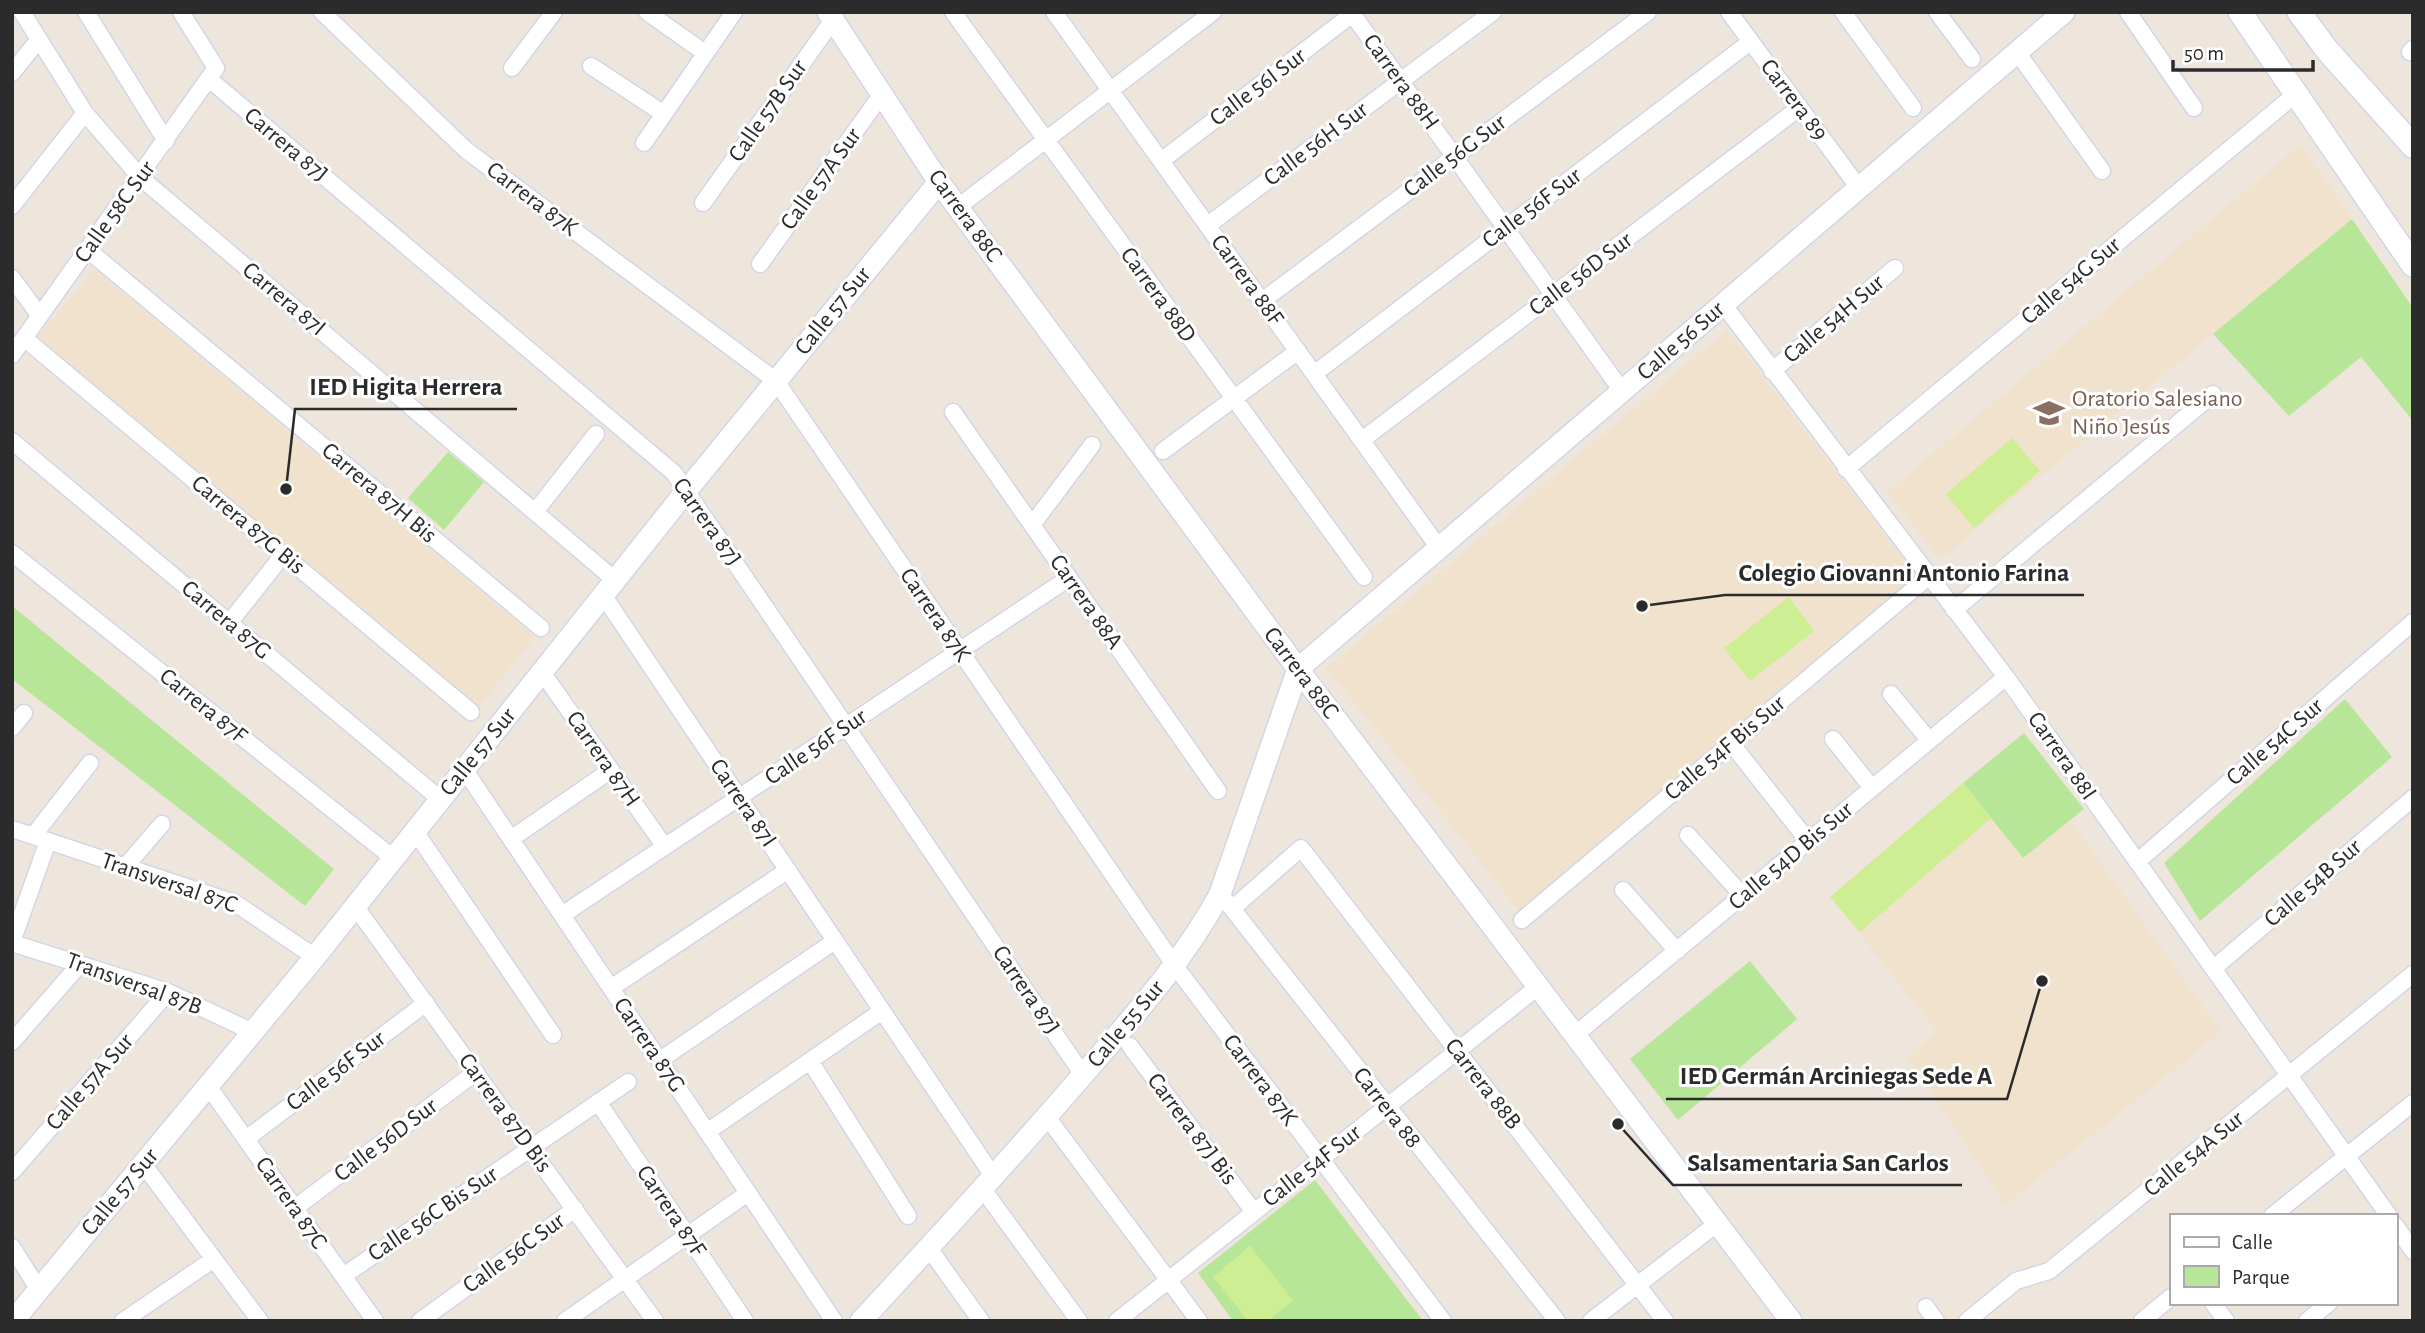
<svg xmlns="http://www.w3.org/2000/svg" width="2425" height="1333" font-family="'Alegreya Sans',sans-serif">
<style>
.education{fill:#f0e2cc}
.green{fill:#b8e698}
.pitch{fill:#ceee93}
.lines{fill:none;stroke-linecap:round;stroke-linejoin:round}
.minor-casing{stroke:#d2d7e5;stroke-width:19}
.tertiary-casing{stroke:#d2d7e5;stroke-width:24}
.secondary-casing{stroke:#d2d7e5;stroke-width:26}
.minor{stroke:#fff;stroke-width:16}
.tertiary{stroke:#fff;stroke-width:21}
.secondary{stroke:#fff;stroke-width:23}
.labels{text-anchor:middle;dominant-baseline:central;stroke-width:6;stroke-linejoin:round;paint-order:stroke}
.street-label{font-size:24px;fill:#2b2b2b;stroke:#fff}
.education-label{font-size:24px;fill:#785e54;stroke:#fff;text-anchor:start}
.leader{fill:none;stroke:#2b2b2b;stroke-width:2.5}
.callout-dot{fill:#2b2b2b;stroke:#fff;stroke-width:2.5}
.callout-label{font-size:26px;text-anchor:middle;font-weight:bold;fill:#2b2b2b;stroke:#fff;stroke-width:6;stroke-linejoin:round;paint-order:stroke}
</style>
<rect width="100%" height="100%" fill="#eee5dd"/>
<path class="education" d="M 2300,145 L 2352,219 L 1940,560 L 1887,492 Z
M 94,269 L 535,637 L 477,708 L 36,340 Z
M 1727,330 L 1918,578 L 1520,912 L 1327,668 Z
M 1963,783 L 2023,858 L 2070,820 L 2221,1032 L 2005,1205 L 1907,1057 L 1937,1031 L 1830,897 Z"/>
<path class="green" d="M 2352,219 L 2413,308 L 2413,421 L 2361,357 L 2289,416 L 2213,334 Z
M 448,452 L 484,482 L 444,530 L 408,498 Z
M 12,606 L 334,869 L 305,906 L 12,679 Z
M 2345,699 L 2392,757 L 2200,921 L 2164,863 Z
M 2024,733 L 2084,809 L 2023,858 L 1963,783 Z
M 1750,961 L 1797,1019 L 1678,1120 L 1630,1059 Z
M 1315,1180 L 1423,1321 L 1233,1321 L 1198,1273 Z"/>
<path class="pitch" d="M 2012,438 L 2040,471 L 1974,528 L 1946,494 Z
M 1789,597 L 1814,631 L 1750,681 L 1724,648 Z
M 1963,783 L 1991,818 L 1860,932 L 1830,897 Z
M 1250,1246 L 1293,1300 L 1268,1321 L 1248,1321 L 1213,1277 Z"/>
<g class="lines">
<g class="minor-casing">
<path id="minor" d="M 22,12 L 85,113 L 141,178 L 615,580
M 86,12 L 166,141
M 322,12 L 466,150 L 776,381 L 1175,966 L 1443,1321
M 647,12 L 705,53
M 953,12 L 1364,577
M 1054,12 L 1439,548
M 1351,12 L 1622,391
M 1729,12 L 1859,188
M 1843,12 L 1913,108
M 1937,12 L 1972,59
M 2128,12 L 2194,108
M 2017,52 L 2102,171
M 2410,52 L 2413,49
M 591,66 L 664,114
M 512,68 L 554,12
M 12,73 L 39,39
M 209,79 L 674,473 L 1083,1075
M 644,143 L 734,12
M 1161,161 L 1355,12
M 703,203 L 833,20
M 12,206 L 85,113
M 958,207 L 1213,12
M 1208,225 L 1493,12
M 88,250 L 541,628
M 760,264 L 882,94
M 12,278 L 40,316
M 1262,301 L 1648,12
M 1723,304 L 2006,677 L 2389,1216
M 24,338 L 471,712
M 12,355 L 216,68 L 181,12
M 1772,371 L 1895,268
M 1314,374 L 1750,42
M 953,412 L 1218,791
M 1362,440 L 1799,108
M 12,441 L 440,799
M 1163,451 L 1298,351
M 1846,469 L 2297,93
M 535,512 L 596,434
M 1032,525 L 1092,445
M 12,553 L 393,858
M 603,595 L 993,1176
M 1954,610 L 2213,394
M 229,623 L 283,555
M 542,672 L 665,847
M 1891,694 L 1929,740
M 12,728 L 24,713
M 1833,739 L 1872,788
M 1731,743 L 1808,841
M 464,769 L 834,1321
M 12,829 L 235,903 L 315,957
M 415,831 L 553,1035
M 1688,835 L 1743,896
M 33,836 L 90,763
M 511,839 L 611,770
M 2137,862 L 2413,622
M 125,867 L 162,824
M 1623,890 L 1677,951
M 1226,901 L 1557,1321
M 355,906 L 655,1321
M 1232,909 L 1301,848 L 1665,1321
M 562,915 L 1069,578
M 1522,920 L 1928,577
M 12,942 L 48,841
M 12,943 L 168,992 L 253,1032
M 2214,968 L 2413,798
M 611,988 L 788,870
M 1576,1034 L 2006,677
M 12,1042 L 80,964
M 1130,1046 L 1254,1212
M 660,1060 L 835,941
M 810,1061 L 908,1216
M 208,1086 L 375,1321
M 598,1102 L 745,1321
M 1047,1117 L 1199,1321
M 707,1132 L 882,1011
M 246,1139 L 426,1003
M 143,1164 L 260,1321
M 12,1172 L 168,992
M 982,1188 L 1079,1321
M 295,1208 L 476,1072
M 2272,1216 L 2413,1103
M 2395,1225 L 2413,1251
M 12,1247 L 39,1290
M 928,1247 L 981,1321
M 343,1276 L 628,1082
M 2213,1303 L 2226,1321
M 1926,1307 L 1936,1321
M 123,1321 L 214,1259
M 420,1321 L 575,1209
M 565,1321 L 748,1193
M 1117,1321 L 1539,986
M 1591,1321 L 1719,1222
M 1967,1321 L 2016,1281 L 2049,1271 L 2413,974
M 2142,1321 L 2171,1297
M 2307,1321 L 2329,1303"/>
</g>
<g class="tertiary-casing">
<path id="tertiary" d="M 828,12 L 939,182 L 1298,669 L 1791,1321
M 1298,669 L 2064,12
M 13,1321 L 315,957 L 687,490 L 939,182
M 861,1321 C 936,1240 1010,1159 1082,1076 C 1132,1018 1183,962 1220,894 L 1298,669"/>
</g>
<g class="secondary-casing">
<path id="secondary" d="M 2240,12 L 2413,265
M 2299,12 L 2327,50 L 2413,146"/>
</g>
<use href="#minor" class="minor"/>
<use href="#tertiary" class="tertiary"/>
<use href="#secondary" class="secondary"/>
</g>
<defs>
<g id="school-bare" transform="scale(2.415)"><path d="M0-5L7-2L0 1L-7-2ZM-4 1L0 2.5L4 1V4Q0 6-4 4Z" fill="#8d6e63" stroke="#fff" stroke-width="2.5" paint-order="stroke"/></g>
</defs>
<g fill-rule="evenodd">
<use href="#school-bare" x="2049" y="413"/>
</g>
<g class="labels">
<g class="street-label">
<text transform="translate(1401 82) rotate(54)">Carrera 88H</text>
<text transform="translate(1258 87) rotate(-37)">Calle 56I Sur</text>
<text transform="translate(1794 100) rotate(53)">Carrera 89</text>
<text transform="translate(768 111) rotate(-55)">Calle 57B Sur</text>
<text transform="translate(1316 144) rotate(-37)">Calle 56H Sur</text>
<text transform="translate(286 145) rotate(40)">Carrera 87J</text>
<text transform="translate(1455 156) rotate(-37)">Calle 56G Sur</text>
<text transform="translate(821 179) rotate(-54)">Calle 57A Sur</text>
<text transform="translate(532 199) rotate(37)">Carrera 87K</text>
<text transform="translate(1532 208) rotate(-37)">Calle 56F Sur</text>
<text transform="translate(115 212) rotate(-54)">Calle 58C Sur</text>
<text transform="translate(965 216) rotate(54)">Carrera 88C</text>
<text transform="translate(1581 274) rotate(-37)">Calle 56D Sur</text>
<text transform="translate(1247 280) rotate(54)">Carrera 88F</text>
<text transform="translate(2071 281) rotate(-40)">Calle 54G Sur</text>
<text transform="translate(1158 295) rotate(54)">Carrera 88D</text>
<text transform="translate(284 299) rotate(40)">Carrera 87I</text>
<text transform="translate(833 311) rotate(-51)">Calle 57 Sur</text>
<text transform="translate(1834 319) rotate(-40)">Calle 54H Sur</text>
<text transform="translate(1681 341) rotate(-41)">Calle 56 Sur</text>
<text transform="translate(379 493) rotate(40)">Carrera 87H Bis</text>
<text transform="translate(707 522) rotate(55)">Carrera 87J</text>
<text transform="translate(248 525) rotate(40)">Carrera 87G Bis</text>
<text transform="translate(1086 602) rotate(55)">Carrera 88A</text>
<text transform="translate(935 615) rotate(56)">Carrera 87K</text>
<text transform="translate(226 620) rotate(40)">Carrera 87G</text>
<text transform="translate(1301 673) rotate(53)">Carrera 88C</text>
<text transform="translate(203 706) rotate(39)">Carrera 87F</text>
<text transform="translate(2275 742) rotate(-41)">Calle 54C Sur</text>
<text transform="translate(816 747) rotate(-34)">Calle 56F Sur</text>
<text transform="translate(1725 748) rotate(-40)">Calle 54F Bis Sur</text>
<text transform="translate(478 752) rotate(-51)">Calle 57 Sur</text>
<text transform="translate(2062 756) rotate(55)">Carrera 88I</text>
<text transform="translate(603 759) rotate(55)">Carrera 87H</text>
<text transform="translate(743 803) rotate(56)">Carrera 87I</text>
<text transform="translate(1791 856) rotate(-40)">Calle 54D Bis Sur</text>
<text transform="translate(169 883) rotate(19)">Transversal 87C</text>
<text transform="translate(2313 883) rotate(-41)">Calle 54B Sur</text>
<text transform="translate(134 984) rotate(20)">Transversal 87B</text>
<text transform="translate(1026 990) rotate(56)">Carrera 87J</text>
<text transform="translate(1126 1024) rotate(-50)">Calle 55 Sur</text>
<text transform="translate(649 1045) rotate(56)">Carrera 87G</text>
<text transform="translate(336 1071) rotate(-37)">Calle 56F Sur</text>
<text transform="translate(1260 1080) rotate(53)">Carrera 87K</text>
<text transform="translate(90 1082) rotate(-49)">Calle 57A Sur</text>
<text transform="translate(1483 1084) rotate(52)">Carrera 88B</text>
<text transform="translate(1387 1108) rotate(52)">Carrera 88</text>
<text transform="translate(505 1113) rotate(54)">Carrera 87D Bis</text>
<text transform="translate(1192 1129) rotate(53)">Carrera 87J Bis</text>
<text transform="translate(386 1140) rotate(-37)">Calle 56D Sur</text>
<text transform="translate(2194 1154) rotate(-39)">Calle 54A Sur</text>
<text transform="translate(1312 1166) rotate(-38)">Calle 54F Sur</text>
<text transform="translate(120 1192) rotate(-50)">Calle 57 Sur</text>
<text transform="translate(291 1203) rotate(55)">Carrera 87C</text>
<text transform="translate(671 1211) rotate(56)">Carrera 87F</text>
<text transform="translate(433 1214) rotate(-34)">Calle 56C Bis Sur</text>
<text transform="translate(514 1253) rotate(-36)">Calle 56C Sur</text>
</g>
<g class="education-label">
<text x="2072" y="399">Oratorio Salesiano<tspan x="2072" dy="28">Niño Jesús</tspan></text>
</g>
</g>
<path class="leader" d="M286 489L295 409H517M1642 606L1725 595H2084M2042 981L2007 1099H1666M1618 1124L1673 1185H1962"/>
<g class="callout-dot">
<circle cx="286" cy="489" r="7"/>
<circle cx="1642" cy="606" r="7"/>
<circle cx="2042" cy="981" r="7"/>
<circle cx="1618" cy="1124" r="7"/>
</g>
<g class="callout-label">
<text x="406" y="395">IED Higita Herrera</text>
<text x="1904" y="581">Colegio Giovanni Antonio Farina</text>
<text x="1836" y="1084">IED Germán Arciniegas Sede A</text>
<text x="1818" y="1171">Salsamentaria San Carlos</text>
</g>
<rect width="2425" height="1333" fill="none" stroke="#2b2b2b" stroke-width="28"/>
<rect x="2170" y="1214" width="228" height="91" fill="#ffffff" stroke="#aaaaaa" stroke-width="2"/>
<rect x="2184" y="1237" width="35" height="10" fill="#ffffff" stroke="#aaaaaa" stroke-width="2"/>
<text x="2232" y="1249" font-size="21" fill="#2b2b2b">Calle</text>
<rect x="2184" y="1266" width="35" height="21" fill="#b8e698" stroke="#aaaaaa" stroke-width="2"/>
<text x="2232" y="1284" font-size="21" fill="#2b2b2b">Parque</text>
<path d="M2173 60v10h140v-10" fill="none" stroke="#2b2b2b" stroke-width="3.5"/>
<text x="2184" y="60" font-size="21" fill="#2b2b2b" stroke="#ffffff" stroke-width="5" paint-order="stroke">50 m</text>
</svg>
